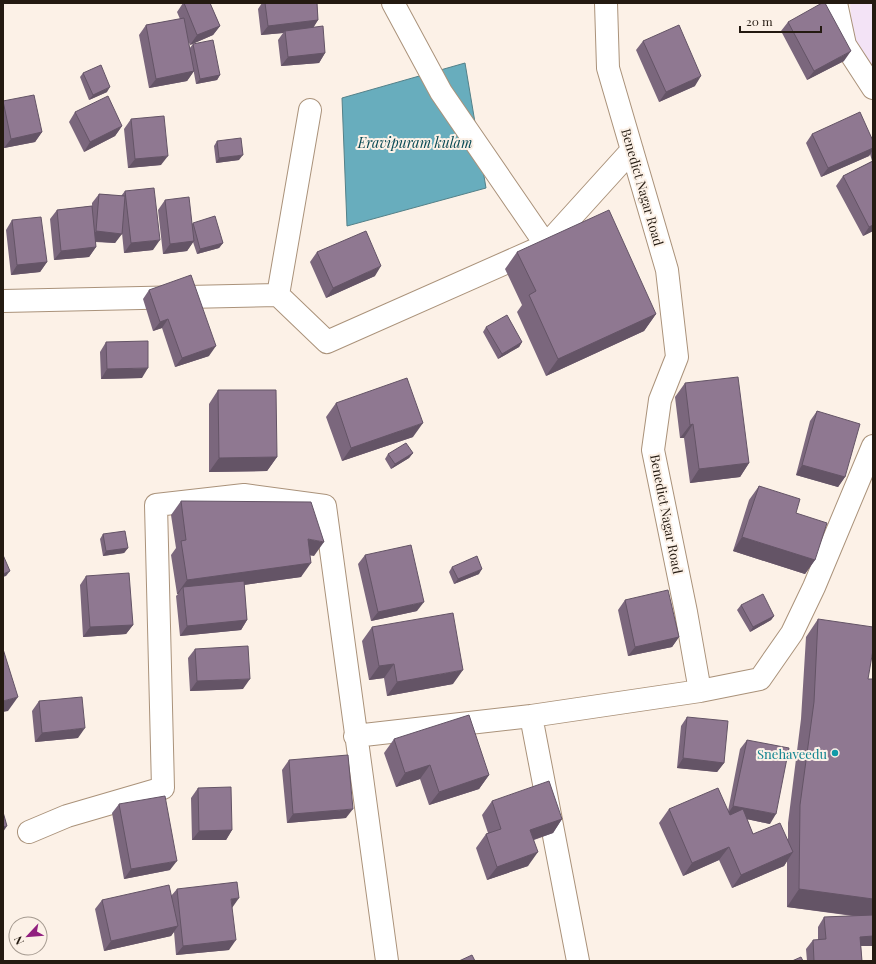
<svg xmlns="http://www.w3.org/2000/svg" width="876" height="964" font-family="'Playfair Display',serif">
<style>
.commercial{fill:#f3e3f6}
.water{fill:#68adbd;stroke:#548189}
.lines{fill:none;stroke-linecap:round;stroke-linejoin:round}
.minor-casing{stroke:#aa927a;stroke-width:24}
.minor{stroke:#fff;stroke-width:22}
.wall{fill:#7b677d}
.shaded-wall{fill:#645466}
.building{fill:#8f7891;stroke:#645466}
.culture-dot{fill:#0f9aa8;stroke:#fcf1e7;stroke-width:1.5}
.labels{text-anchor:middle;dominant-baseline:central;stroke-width:4;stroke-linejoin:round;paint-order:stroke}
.street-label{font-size:13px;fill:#241a11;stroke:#fcf1e7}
.culture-label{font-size:13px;fill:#0d838f;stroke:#fcf1e7;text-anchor:end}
.water-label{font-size:14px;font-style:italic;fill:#084954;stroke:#fcf1e7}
</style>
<rect width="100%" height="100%" fill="#fcf1e7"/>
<path class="commercial" d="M 850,3 L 873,3 L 873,76 L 853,39 Z"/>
<path class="water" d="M 465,63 L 486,188 L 347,226 L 342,98 Z"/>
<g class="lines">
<g class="minor-casing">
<path id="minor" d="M 393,3 L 441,92 L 546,245
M 606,3 L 608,68 L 667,270 L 677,357 L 660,400 L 653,450 L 686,612 L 700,691 L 760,679 L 792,633 L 814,587 L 873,446
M 836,3 L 845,45 L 873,88
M 278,295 L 327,342 L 546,245 L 632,150
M 3,301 L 278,295 L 310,110
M 355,736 L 531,716
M 29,832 L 67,816 L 163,788 L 156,505 L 244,495 L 325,506 L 387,961
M 578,961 L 531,716 L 700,691"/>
</g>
<use href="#minor" class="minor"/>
</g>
<path class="wall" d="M 183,3 L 210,3 L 220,26 L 213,35 L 190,45 L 187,38 L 189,49 L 193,44 L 220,75 L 217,80 L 196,84 L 190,51 L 194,71 L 187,81 L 149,88 L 139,35 L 146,25 L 180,19 L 177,12 Z
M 262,3 L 317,3 L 318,20 L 313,27 L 325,53 L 319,63 L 281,66 L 278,40 L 283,33 L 261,35 L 258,9 Z
M 788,22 L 844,61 L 807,80 L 781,31 Z
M 643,41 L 695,86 L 659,102 L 636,50 Z
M 83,73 L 107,92 L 89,100 L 80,77 Z
M 3,101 L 42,132 L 35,142 L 4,148 L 3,143 Z
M 75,112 L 122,126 L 115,136 L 84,152 L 69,122 Z
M 131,119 L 161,165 L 128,168 L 124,129 Z
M 812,134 L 873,141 L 873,231 L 863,236 L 836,186 L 843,176 L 872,161 L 870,154 L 869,156 L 821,177 L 806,143 Z
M 217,141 L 239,160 L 216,163 L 214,146 Z
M 125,191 L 153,250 L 124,253 L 122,233 L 115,243 L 95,242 L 96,247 L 89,257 L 54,260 L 50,219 L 57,210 L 92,206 L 92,203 L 99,194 L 121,196 Z
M 165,200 L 192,224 L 193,223 L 223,243 L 219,248 L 197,254 L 193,242 L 187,251 L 163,254 L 158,210 Z
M 12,220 L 47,262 L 40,272 L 11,275 L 6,230 Z
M 317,252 L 375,276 L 326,298 L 310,262 Z
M 517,252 L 656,314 L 644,331 L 546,376 L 517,312 L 522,305 L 505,269 Z
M 149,290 L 209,356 L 175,367 L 162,328 L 153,331 L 143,299 Z
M 486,327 L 522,342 L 519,347 L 498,359 L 483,332 Z
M 106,342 L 142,378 L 101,379 L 100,352 Z
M 685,383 L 749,463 L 740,477 L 690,483 L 684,438 L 680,438 L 675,397 Z
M 218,390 L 277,457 L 267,471 L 209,472 L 209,404 Z
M 336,403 L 413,437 L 342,461 L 326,417 Z
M 817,411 L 845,477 L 838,487 L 796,475 L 810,421 Z
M 413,453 L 409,458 L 391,469 L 385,459 L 388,454 Z
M 759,486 L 796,513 L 815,560 L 805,574 L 733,551 L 749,500 Z
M 181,501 L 314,556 L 310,555 L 301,577 L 244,585 L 247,620 L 241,630 L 180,636 L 176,596 L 178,594 L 177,594 L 171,555 L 176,548 L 171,515 Z
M 103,534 L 128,548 L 124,553 L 103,556 L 100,539 Z
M 365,555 L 417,611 L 371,621 L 358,564 Z
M 452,567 L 479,574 L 454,584 L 449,572 Z
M 86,576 L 133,625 L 126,634 L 83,637 L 80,585 Z
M 625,600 L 679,637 L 672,647 L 628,656 L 618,610 Z
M 741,605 L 774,616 L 771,620 L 750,632 L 737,610 Z
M 818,619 L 868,679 L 873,946 L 861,946 L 862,961 L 807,961 L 806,949 L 813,940 L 818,940 L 818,927 L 824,917 L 853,916 L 787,907 L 787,861 L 784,866 L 732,888 L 719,860 L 683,876 L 659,823 L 669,809 L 728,811 L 740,749 L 747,740 L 770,824 L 747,819 L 753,834 L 788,839 L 788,823 L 801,719 L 806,637 Z
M 372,627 L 453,684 L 387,696 L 384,678 L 369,680 L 362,641 Z
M 195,649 L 243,689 L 190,691 L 188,658 Z
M 39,701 L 78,738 L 35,742 L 32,711 Z
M 687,717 L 724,763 L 717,772 L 677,768 L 681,726 Z
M 394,739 L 489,775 L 479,789 L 429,805 L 420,779 L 396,787 L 384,753 Z
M 289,760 L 346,818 L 287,823 L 282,770 Z
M 198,788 L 232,830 L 226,840 L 192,840 L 191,798 Z
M 492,801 L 562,819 L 553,833 L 534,840 L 528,866 L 487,880 L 476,848 L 486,834 L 488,833 L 482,815 Z
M 119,804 L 170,870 L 124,879 L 112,813 Z
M 177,889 L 232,908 L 229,950 L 176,955 L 174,932 L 171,936 L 104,951 L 95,909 L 102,900 L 171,896 Z"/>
<path class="shaded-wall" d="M 318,20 L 312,30 L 285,31 L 283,33 L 261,35 L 268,26 Z
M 220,26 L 213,35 L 190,45 L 197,35 Z
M 851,51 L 844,61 L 807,80 L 814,71 Z
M 325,53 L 319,63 L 281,66 L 288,57 Z
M 194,71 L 187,81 L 149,88 L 156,79 Z
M 220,75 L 217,80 L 196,84 L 200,79 Z
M 701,76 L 695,86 L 659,102 L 666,92 Z
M 110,87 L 107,92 L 89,100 L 93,95 Z
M 122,126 L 115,136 L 84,152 L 90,142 Z
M 42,132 L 35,142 L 4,148 L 11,139 Z
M 873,148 L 873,150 L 869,156 L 821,177 L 828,168 Z
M 243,155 L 239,160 L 216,163 L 219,158 Z
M 168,156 L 161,165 L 128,168 L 135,159 Z
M 873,225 L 873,231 L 863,236 L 869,227 Z
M 96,231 L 122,234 L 115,243 L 89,241 Z
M 160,240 L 153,250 L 124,253 L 131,243 Z
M 194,241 L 187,251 L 163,254 L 170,244 Z
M 223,243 L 219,248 L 197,254 L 200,249 Z
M 96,247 L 89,257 L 54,260 L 61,251 Z
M 47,262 L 40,272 L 11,275 L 17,265 Z
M 381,266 L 375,276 L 326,298 L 333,288 Z
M 656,314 L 644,331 L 546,376 L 558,359 Z
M 168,319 L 162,328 L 153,331 L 160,322 Z
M 522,342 L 519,347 L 498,359 L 502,354 Z
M 216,346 L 209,356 L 175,367 L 182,358 Z
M 148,368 L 142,378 L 101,379 L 107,369 Z
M 423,423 L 413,437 L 342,461 L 351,448 Z
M 693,424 L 684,438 L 680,438 L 690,425 Z
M 413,453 L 409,458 L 391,469 L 395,464 Z
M 277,457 L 267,471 L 209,472 L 219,458 Z
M 749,463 L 740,477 L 690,483 L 699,469 Z
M 802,465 L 845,477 L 838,487 L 796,475 Z
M 742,537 L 815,560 L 805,574 L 733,551 Z
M 308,539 L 324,542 L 314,556 L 298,553 Z
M 128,548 L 124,553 L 103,556 L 106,551 Z
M 311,563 L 301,577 L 184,593 L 183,587 L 178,594 L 177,594 L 187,580 Z
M 482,569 L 479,574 L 454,584 L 458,579 Z
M 10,571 L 6,576 L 3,577 L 3,574 Z
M 424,602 L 417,611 L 371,621 L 378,612 Z
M 774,616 L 771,620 L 750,632 L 753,627 Z
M 247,620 L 241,630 L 180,636 L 187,626 Z
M 133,625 L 126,634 L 83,637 L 90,627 Z
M 679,637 L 672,647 L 628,656 L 635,647 Z
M 394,664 L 384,678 L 369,680 L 379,666 Z
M 463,670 L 453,684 L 387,696 L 397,682 Z
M 250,679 L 243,689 L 190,691 L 197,681 Z
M 18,697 L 8,711 L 3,712 L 3,701 Z
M 85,728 L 78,738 L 35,742 L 42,733 Z
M 683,758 L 724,763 L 717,772 L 677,768 Z
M 430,765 L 420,779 L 396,787 L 405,773 Z
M 489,775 L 479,789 L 429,805 L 439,792 Z
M 733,806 L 776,814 L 770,824 L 727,815 Z
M 353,809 L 346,818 L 287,823 L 293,814 Z
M 562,819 L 553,833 L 521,844 L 530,830 Z
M 7,826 L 3,832 L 3,827 Z
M 232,830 L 226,840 L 192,840 L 199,831 Z
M 729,847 L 719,860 L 683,876 L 692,863 Z
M 538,852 L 528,866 L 487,880 L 497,867 Z
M 793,852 L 784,866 L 732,888 L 741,875 Z
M 177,861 L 170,870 L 124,879 L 131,869 Z
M 799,889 L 873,899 L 873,918 L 787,907 Z
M 239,898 L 232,908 L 231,899 Z
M 178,926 L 171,936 L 104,951 L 111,941 Z
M 873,936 L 873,946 L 854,946 L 860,937 Z
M 236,940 L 229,950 L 176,955 L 183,946 Z"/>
<path class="building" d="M 184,3 L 210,3 L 220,26 L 197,35 Z
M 265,3 L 317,3 L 318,20 L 268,26 Z
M 822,3 L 825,3 L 851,51 L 814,71 L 788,22 Z
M 184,18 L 194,71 L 156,79 L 146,25 Z
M 679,25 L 701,76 L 666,92 L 643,41 Z
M 323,26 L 325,53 L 288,57 L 285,31 Z
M 213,40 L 220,75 L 200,79 L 193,44 Z
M 101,65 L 110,87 L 93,95 L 83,73 Z
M 34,95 L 42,132 L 11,139 L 3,101 Z
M 108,96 L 122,126 L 90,142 L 75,112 Z
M 860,112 L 873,141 L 873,148 L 828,168 L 812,134 Z
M 164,116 L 168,156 L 135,159 L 131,119 Z
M 241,138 L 243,155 L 219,158 L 217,141 Z
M 873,161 L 873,225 L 869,227 L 843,176 Z
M 154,188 L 160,240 L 131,243 L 125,191 Z
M 99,194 L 125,196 L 122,234 L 96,231 Z
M 189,197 L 194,241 L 170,244 L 165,200 Z
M 92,206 L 96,247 L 61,251 L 57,210 Z
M 609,210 L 656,314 L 558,359 L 529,295 L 536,291 L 517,252 Z
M 215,216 L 223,243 L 200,249 L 193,223 Z
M 41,217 L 47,262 L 17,265 L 12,220 Z
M 366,231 L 381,266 L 333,288 L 317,252 Z
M 191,275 L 216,346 L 182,358 L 168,319 L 160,322 L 149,290 Z
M 507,315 L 522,342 L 502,354 L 486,327 Z
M 148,341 L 148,368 L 107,369 L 106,342 Z
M 738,377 L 749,463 L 699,469 L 693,424 L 690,425 L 685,383 Z
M 407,378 L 423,423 L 351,448 L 336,403 Z
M 218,390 L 276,390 L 277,457 L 219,458 Z
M 817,411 L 860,424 L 845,477 L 802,465 Z
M 406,443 L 413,453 L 395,464 L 388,454 Z
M 759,486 L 800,499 L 796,513 L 827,523 L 815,560 L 742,537 Z
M 181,501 L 311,502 L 324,542 L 308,539 L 311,563 L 187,580 L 181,541 L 186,540 Z
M 125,531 L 128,548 L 106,551 L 103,534 Z
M 411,545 L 424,602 L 378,612 L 365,555 Z
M 3,555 L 10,571 L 3,574 Z
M 477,556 L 482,569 L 458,579 L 452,567 Z
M 129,573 L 133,625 L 90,627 L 86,576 Z
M 244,581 L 247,620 L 187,626 L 183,587 Z
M 668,590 L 679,637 L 635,647 L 625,600 Z
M 763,594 L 774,616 L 753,627 L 741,605 Z
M 453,613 L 463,670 L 397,682 L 394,664 L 379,666 L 372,627 Z
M 818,619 L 873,627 L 873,650 L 868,679 L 873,679 L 873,899 L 799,889 L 800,805 L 814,702 Z
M 248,646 L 250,679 L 197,681 L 195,649 Z
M 3,649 L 18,697 L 3,701 Z
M 82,697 L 85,728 L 42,733 L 39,701 Z
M 469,715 L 489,775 L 439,792 L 430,765 L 405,773 L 394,739 Z
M 687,717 L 728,721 L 724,763 L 683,758 Z
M 747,740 L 789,748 L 776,814 L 733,806 Z
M 348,755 L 353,809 L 293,814 L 289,760 Z
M 549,781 L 562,819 L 530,830 L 538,852 L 497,867 L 486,834 L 501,829 L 492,801 Z
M 231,787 L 232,830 L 199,831 L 198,788 Z
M 718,788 L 730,815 L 743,809 L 753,834 L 780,823 L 793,852 L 741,875 L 729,847 L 692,863 L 669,809 Z
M 165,796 L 177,861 L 131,869 L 119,804 Z
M 3,812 L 7,826 L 3,827 Z
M 237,882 L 239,898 L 231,899 L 236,940 L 183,946 L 177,889 Z
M 169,885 L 178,926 L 111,941 L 102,900 Z
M 873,915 L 873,936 L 860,937 L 862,961 L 814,961 L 813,940 L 826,939 L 824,917 Z
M 472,955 L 475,961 L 459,961 Z
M 801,957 L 803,961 L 792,961 Z"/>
<circle class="culture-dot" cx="835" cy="753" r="4"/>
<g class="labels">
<g class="street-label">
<text transform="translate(643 187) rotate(74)">Benedict Nagar Road</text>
<text transform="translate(667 514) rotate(79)">Benedict Nagar Road</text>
</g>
<g class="culture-label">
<text x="827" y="753">Snehaveedu</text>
</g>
<g class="water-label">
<text x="415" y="142">Eravipuram kulam</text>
</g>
</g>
<rect width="876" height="964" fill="none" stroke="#241a11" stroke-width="8"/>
<g transform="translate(28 936) rotate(244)"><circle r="19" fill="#fcf1e7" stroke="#a69b91"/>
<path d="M0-3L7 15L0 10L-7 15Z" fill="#911f7f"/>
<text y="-6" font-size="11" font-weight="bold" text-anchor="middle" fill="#241a11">N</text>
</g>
<path d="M740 26v6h81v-6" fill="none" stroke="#241a11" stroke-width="2"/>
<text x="746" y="26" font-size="12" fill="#241a11" stroke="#fcf1e7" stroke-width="3" paint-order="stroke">20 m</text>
</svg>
